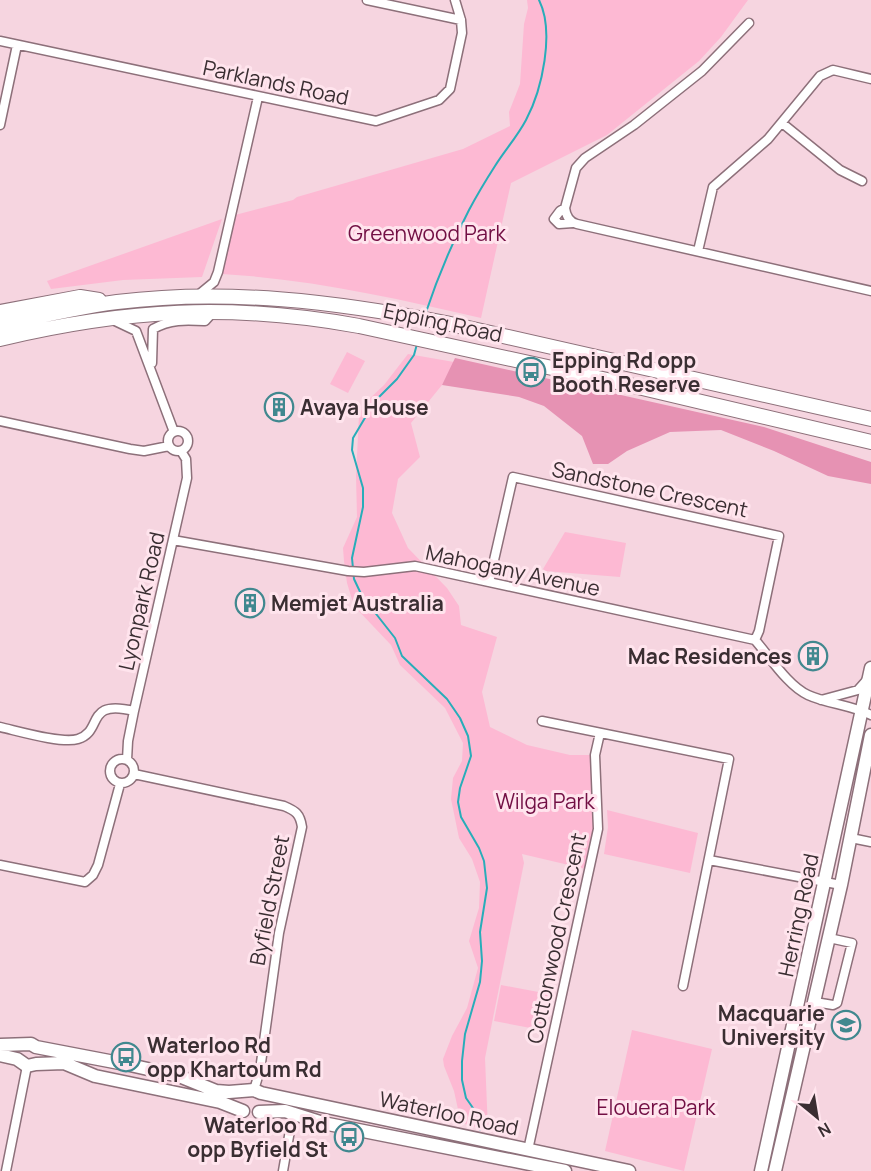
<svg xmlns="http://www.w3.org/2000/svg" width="871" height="1171" font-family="Manrope,sans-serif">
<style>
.green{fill:#fdb9d3}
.forest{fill:#e692b3}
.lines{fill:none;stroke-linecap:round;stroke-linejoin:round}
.stream{stroke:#28adb9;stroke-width:2}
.street-casing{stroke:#8d707a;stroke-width:11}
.secondary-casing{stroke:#8d707a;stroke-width:15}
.primary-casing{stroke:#8d707a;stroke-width:16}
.street{stroke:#fff;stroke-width:8}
.secondary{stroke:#fff;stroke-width:12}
.primary{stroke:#fff;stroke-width:14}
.labels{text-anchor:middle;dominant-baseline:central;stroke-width:6;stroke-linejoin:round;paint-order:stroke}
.street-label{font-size:21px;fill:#3a2e32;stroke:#ffe4ed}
.park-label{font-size:21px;fill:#720f44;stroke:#ffe4ed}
.poi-label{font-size:21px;font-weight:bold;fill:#3a2e32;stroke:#ffe4ed;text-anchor:start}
</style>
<rect width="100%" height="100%" fill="#f6d5e0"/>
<path class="green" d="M 527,0 L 748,0 L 721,37 L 699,61 L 607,135 L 511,183 L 481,318 C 395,298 310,279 222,274 L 235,215 L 293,200 L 297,197 L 463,149 L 510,126 L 509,112 L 520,84 L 524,24 L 528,8 Z
M 222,219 L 202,277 L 123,280 L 51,289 L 47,281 Z
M 347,352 L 365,361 L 348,393 L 330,384 Z
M 408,354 L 454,362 L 442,385 L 411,423 L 420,457 L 398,479 L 392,513 L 408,548 L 447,588 L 459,606 L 461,625 L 497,637 L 482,692 L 490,727 L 527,745 L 570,755 L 595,755 L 598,829 L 590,870 L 522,854 L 524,863 L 485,1058 L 488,1130 L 461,1123 L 454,1091 L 444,1066 L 443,1059 L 452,1036 L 467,1008 L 478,968 L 469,941 L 479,908 L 480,882 L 472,859 L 459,838 L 451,799 L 453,778 L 462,761 L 463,743 L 445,708 L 400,665 L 391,645 L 354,606 L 347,583 L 344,561 L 343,548 L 357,517 L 356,476 L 359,415 L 365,403 L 384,385 Z
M 565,532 L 626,543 L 620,577 L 545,571 L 543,569 Z
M 607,810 L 698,833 L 690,873 L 604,854 L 608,827 Z
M 501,985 L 549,994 L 541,1030 L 494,1021 Z
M 632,1030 L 712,1049 L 684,1171 L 605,1151 Z"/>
<path class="forest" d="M 455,358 L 764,427 L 871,462 L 871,484 L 828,476 L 774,451 L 721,430 L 670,432 L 627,451 L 608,464 L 593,464 L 582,436 L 544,406 L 519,397 L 442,385 Z"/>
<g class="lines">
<path class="stream" d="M 425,315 C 437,279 452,243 469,210 C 477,195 486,180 495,166 C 505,150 517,137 526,120 C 542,90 555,32 539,0
M 417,344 L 414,355 L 397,379 L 375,401 L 353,438 L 352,450 L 363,488 L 363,507 L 352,558 L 354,579 L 362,596 L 395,638 L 402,656 L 447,699 L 460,718 L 468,736 L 471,756 L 460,788 L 458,802 L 461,817 L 479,848 L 484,861 L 487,888 L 480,932 L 482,961 L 480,982 L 465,1034 L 462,1061 L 462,1080 L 466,1098 L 480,1118 L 480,1130"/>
<g class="street-casing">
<path id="street" d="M 367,0 L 461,20
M 749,23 L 702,71 L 634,125 L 585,158 L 576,168 L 565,208 C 566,216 569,222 577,224 L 871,291
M 0,41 L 376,121 L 439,100 L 450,89 L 462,33 L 461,20 L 455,0
M 782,123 L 840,170 L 862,181
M 0,125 L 17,45
M 565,208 L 560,211 L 554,219 L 559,224 L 573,223
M 698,251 L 713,187 L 768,139 L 820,76 L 833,70 L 871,79
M 197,296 L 214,282 L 218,272 L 258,97
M 115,321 L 136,331 L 174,432
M 152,363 L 153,329 C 170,319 186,320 205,321 L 214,311
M 0,421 L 130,449 L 144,451 L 169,446
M168 441a10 10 0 1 1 20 0a10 10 0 1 1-20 0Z
M 173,540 L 348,571 L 364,572 L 415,566 L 755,640 C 770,657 788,686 808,695 C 828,704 851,705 871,715
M 489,582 L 513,477 L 779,536 L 759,631 L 755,640
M 821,700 L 858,690 L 866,681
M 542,721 L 729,759 L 683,986
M 0,727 C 18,731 62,744 78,739 C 104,731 84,699 134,711
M110 771a12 12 0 1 1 24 0a12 12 0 1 1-24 0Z
M 127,760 L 128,741 L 134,711 L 187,478 L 186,459 L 181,451
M 134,774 L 284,806 C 296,811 300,814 302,827 L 279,933 L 260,1070 L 254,1090
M 851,838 L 871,842
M 709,860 L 841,885
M 0,865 L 85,882 L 93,875 L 98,865 L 120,784
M 815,1002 L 833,1005 L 837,1003 L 852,943 L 829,938
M 528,1150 L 598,829 L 595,755 L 600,733
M 6,1171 L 27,1066
M 283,1171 L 293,1113"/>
</g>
<g class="secondary-casing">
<path id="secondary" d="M 0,1045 L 31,1044 L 36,1047 L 130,1065 L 179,1076 L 216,1091 L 229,1092 L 254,1090 L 261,1093 L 629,1171
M 0,1055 L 17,1059 L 27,1066 L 36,1064 L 64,1063 L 95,1076 L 220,1102 L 243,1111
M 259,1112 L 285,1111 L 323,1123 L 565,1171
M 761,1171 L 871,668
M 775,1171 L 841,885 L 871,735"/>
</g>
<g class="primary-casing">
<path id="primary" d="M 0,312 L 80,297 L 99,300
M 0,325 C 39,316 77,307 117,302 C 227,288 338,302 446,323 L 871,419
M 0,339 C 126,309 231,303 359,326 L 621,383 L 871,442"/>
</g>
<use href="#street" class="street"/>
<use href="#secondary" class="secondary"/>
<use href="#primary" class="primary"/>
</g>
<defs>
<g id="bus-ring" transform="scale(1.5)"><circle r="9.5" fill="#ffe4ed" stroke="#41888f" stroke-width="1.5"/><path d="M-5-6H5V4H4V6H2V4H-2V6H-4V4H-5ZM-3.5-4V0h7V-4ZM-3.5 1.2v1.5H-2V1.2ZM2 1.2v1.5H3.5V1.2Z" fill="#41888f"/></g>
<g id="building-ring" transform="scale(1.5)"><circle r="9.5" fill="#ffe4ed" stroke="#41888f" stroke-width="1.5"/><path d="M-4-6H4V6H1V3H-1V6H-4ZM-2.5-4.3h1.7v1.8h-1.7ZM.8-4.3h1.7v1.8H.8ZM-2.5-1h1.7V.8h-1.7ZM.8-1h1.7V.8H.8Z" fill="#41888f"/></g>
<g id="university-ring" transform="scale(1.5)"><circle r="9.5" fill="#ffe4ed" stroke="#41888f" stroke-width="1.5"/><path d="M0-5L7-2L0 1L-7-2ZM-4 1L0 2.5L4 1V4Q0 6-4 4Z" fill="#41888f"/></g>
</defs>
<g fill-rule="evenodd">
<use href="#bus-ring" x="531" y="372"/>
<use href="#building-ring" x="279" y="407"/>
<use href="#building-ring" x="250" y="603"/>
<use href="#building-ring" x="813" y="656"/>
<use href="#university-ring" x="846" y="1025"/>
<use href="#bus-ring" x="126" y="1057"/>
<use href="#bus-ring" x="349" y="1137"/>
</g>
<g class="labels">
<g class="street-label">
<text transform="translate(276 82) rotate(12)">Parklands Road</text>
<text transform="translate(443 322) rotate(12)">Epping Road</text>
<text transform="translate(650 489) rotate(12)">Sandstone Crescent</text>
<text transform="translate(513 570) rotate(12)">Mahogany Avenue</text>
<text transform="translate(141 601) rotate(-77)">Lyonpark Road</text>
<text transform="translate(269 900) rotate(-79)">Byfield Street</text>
<text transform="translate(798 915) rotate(-78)">Herring Road</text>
<text transform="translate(556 938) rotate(-78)">Cottonwood Crescent</text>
<text transform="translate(449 1113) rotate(12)">Waterloo Road</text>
</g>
<g class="park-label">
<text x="427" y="233">Greenwood Park</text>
<text x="545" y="801">Wilga Park</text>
<text x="656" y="1107">Elouera Park</text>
</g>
<g class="poi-label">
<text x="552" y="360">Epping Rd opp<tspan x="552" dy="24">Booth Reserve</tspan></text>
<text x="300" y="407">Avaya House</text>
<text x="271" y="603">Memjet Australia</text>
<text x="792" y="656" text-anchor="end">Mac Residences</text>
<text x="825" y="1013" text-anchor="end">Macquarie<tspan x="825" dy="24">University</tspan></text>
<text x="147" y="1045">Waterloo Rd<tspan x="147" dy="24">opp Khartoum Rd</tspan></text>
<text x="328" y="1125" text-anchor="end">Waterloo Rd<tspan x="328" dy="24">opp Byfield St</tspan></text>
</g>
</g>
<g transform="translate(817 1117) rotate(150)" stroke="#ffe4ed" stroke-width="4.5" paint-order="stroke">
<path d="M0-4.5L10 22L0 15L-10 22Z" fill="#3a2e32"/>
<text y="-9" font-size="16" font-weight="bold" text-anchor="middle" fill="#3a2e32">N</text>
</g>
</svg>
